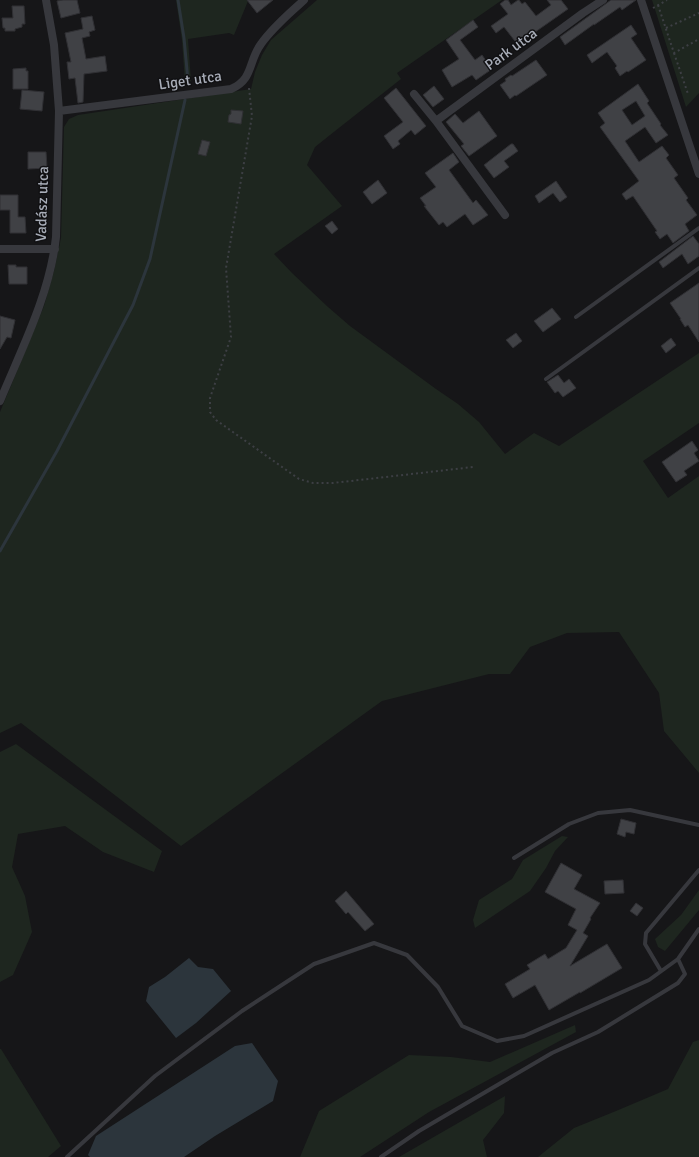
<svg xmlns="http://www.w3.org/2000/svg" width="699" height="1157" font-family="Signika,sans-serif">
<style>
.green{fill:#1e261f}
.water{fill:#2c353c}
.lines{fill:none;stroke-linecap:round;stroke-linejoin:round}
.stream{stroke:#2c353c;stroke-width:3}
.building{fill:#404145;stroke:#303034;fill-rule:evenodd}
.path{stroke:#3d3f44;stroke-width:2;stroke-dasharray:2 3;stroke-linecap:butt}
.service{stroke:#37383d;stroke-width:4}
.minor{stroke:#37383d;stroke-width:8}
.labels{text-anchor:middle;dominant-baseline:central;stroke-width:3;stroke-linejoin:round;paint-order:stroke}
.street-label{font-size:15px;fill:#a8adb8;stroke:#111113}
</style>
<rect width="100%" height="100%" fill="#161618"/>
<path class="green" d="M 176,0 L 248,0 L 248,1 L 234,35 L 229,33 L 188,39 L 191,81 L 185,83 L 182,40 Z
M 317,0 L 502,0 L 397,73 L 401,79 L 330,135 L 315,147 L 307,165 L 342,206 L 274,254 L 292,273 L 328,307 L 350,326 L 436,389 L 458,404 L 479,422 L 505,454 L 534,433 L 559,446 L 699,353 L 699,423 L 643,461 L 668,498 L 699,476 L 699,773 L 664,731 L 659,693 L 619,632 L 567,633 L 530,647 L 510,674 L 489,674 L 382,701 L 181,846 L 21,723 L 0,733 L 0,412 L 44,306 L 54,271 L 61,238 L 64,127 L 69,119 L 78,115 L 251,89 L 255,72 L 262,55 L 271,40 Z
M 652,0 L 699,0 L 699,93 L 686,107 Z
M 16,744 L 162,851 L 154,872 L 103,852 L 65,826 L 18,834 L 12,867 L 25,896 L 32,932 L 13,975 L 0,982 L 0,752 Z
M 562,836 L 568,837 L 555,851 L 546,868 L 530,891 L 475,928 L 473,920 L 479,900 L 512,879 L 523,860 Z
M 699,890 L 699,910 L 665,951 L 658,947 L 655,939 L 681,915 Z
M 575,1025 L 576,1032 L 429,1112 L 360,1157 L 300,1157 L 319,1111 L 409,1055 L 451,1057 L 490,1062 Z
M 699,1040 L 699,1157 L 538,1157 L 574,1128 L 616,1111 L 668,1089 L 693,1042 Z
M 0,1049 L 1,1049 L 61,1146 L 48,1157 L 0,1157 Z
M 505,1096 L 504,1113 L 483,1140 L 487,1157 L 399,1157 Z"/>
<path class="water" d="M 189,958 L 198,967 L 213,969 L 231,991 L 196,1023 L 176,1038 L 146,1001 L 149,987 L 165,977 Z
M 252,1043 L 278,1081 L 273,1101 L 215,1136 L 184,1157 L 90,1157 L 88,1155 L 96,1136 L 235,1046 Z"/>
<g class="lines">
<path class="stream" d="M 178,0 L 184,38 L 188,81
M 0,551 L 57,451 L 133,305 L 150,259 L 185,100"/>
</g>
<path class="building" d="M 63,0 L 77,0 L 80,13 L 61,18 L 57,1 Z
M 247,0 L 273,0 L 257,13 Z
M 505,0 L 508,0 L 511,5 L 518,0 L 519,0 L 522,4 L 525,2 L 536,16 L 551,5 L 547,0 L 561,0 L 568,9 L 538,30 L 518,45 L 504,27 L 496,33 L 491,26 L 508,14 L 500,4 Z
M 611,0 L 636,0 L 622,10 L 620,7 L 594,25 L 594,24 L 565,45 L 560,37 Z
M 12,6 L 24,6 L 25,24 L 22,24 L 22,27 L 15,29 L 15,31 L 5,31 L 5,28 L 3,28 L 2,18 L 13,18 Z
M 92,16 L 95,30 L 89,32 L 90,36 L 82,38 L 86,59 L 105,56 L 107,71 L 84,74 L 83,102 L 78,103 L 75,78 L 69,79 L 67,62 L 71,62 L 65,33 L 83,29 L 81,18 Z
M 473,20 L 478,27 L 460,40 L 475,60 L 482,55 L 492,69 L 476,80 L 472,75 L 452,87 L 442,70 L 459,59 L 446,40 Z
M 631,25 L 637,34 L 631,38 L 646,60 L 628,72 L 627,71 L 620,76 L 615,68 L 617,66 L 607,52 L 592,63 L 587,55 Z
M 536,60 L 547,75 L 516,96 L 515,95 L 510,99 L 500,85 L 506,81 L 505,79 L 511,75 L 512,76 Z
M 26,68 L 26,71 L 28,71 L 28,89 L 13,89 L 13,69 Z
M 638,84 L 649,101 L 647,103 L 661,124 L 660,125 L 668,135 L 656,143 L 645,127 L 625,141 L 639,162 L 662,146 L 669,155 L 666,158 L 678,175 L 674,178 L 688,198 L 686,200 L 697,215 L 685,224 L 689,231 L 673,243 L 667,234 L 660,239 L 655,232 L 657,231 L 633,196 L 626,200 L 622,194 L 639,181 L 600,127 L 605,123 L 598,113 ZM 636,101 L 645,116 L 632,125 L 622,110 Z
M 434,86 L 444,99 L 433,107 L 423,95 Z
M 396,88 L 426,126 L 415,135 L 411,130 L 398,141 L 400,144 L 393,149 L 384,136 L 403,122 L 384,98 Z
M 22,90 L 44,92 L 42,111 L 20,109 Z
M 231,110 L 243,111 L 241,124 L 228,122 L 229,115 L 231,114 Z
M 479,111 L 497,136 L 469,156 L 461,146 L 464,144 L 446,122 L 455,114 L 463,123 Z
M 202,140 L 210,142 L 206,156 L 198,154 Z
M 511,144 L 513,144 L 518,151 L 504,161 L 509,167 L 494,178 L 484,165 Z
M 28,152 L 46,152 L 47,168 L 28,169 Z
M 453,153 L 459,162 L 449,170 L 473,203 L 476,200 L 488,215 L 473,225 L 465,214 L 447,227 L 443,222 L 439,225 L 424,206 L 426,206 L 420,198 L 436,187 L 425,173 Z
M 378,180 L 387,193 L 372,204 L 363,192 Z
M 556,181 L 567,197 L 560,202 L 553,193 L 539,203 L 535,196 Z
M 0,195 L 18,195 L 18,217 L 25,217 L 26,233 L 10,233 L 10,210 L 0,210 Z
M 332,221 L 338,229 L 332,234 L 325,226 Z
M 693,236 L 699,244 L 699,256 L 688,264 L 682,254 L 663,268 L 659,262 Z
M 8,265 L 16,265 L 16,267 L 27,267 L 27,284 L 9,284 Z
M 699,283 L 699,342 L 688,325 L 685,327 L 680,319 L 681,319 L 670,303 Z
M 552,308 L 561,319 L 543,332 L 534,321 Z
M 0,316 L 15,320 L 11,338 L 7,337 L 0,349 Z
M 516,333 L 522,341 L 513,348 L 506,340 Z
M 671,338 L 676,345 L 666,353 L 661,346 Z
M 558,375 L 564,383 L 569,379 L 576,388 L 563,397 L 558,391 L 555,393 L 547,382 Z
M 692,441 L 698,450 L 694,453 L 699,461 L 684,471 L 687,475 L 676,482 L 662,462 Z
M 621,819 L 636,823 L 634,834 L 626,832 L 625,837 L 617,834 Z
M 561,863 L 582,875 L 574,889 L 600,903 L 590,918 L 591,919 L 583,933 L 588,936 L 570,966 L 607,944 L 622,968 L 580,993 L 580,992 L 549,1010 L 535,985 L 513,998 L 505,984 L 530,969 L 527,965 L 545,954 L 548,959 L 566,948 L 577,930 L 568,925 L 576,909 L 545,892 Z
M 623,880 L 624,893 L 605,894 L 604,881 Z
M 346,891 L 374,924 L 365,931 L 348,912 L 346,914 L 335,901 Z
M 636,903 L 643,908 L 637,916 L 630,911 Z"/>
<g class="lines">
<path class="path" d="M 658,5 L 674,53 L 699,39
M 653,8 L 667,0
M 666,28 L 699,13
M 674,53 L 688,94
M 249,88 L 252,116 L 226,268 L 231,337 L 210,398 L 210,412 L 216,420 L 299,479 L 313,483 L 333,483 L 473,467"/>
<path class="service" d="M 576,317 L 699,228
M 546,379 L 699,268
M 514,858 L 569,824 L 598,813 L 630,810 L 699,825
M 661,971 L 645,944 L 646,933 L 699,870
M 67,1157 L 155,1076 L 242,1011 L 314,964 L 374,943 L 407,955 L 438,987 L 462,1026 L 497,1041 L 524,1036 L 649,980 L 678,959 L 699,929
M 381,1157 L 419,1131 L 552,1053 L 598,1032 L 678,983 L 685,974 L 678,959"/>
<path class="minor" d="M 641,0 L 699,174
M 414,94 L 436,121
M 59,111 L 231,89 C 254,79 248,61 261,44 C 273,27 289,14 304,0
M 505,215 L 436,121 L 583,13 L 603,0
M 0,249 L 55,249
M 0,401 C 22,348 50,294 56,237 L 59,111 L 54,45 L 46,0"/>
</g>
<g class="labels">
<g class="street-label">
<text transform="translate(511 49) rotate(-36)">Park utca</text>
<text transform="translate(190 80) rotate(-8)">Liget utca</text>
<text transform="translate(42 204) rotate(-88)">Vadász utca</text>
</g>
</g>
</svg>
